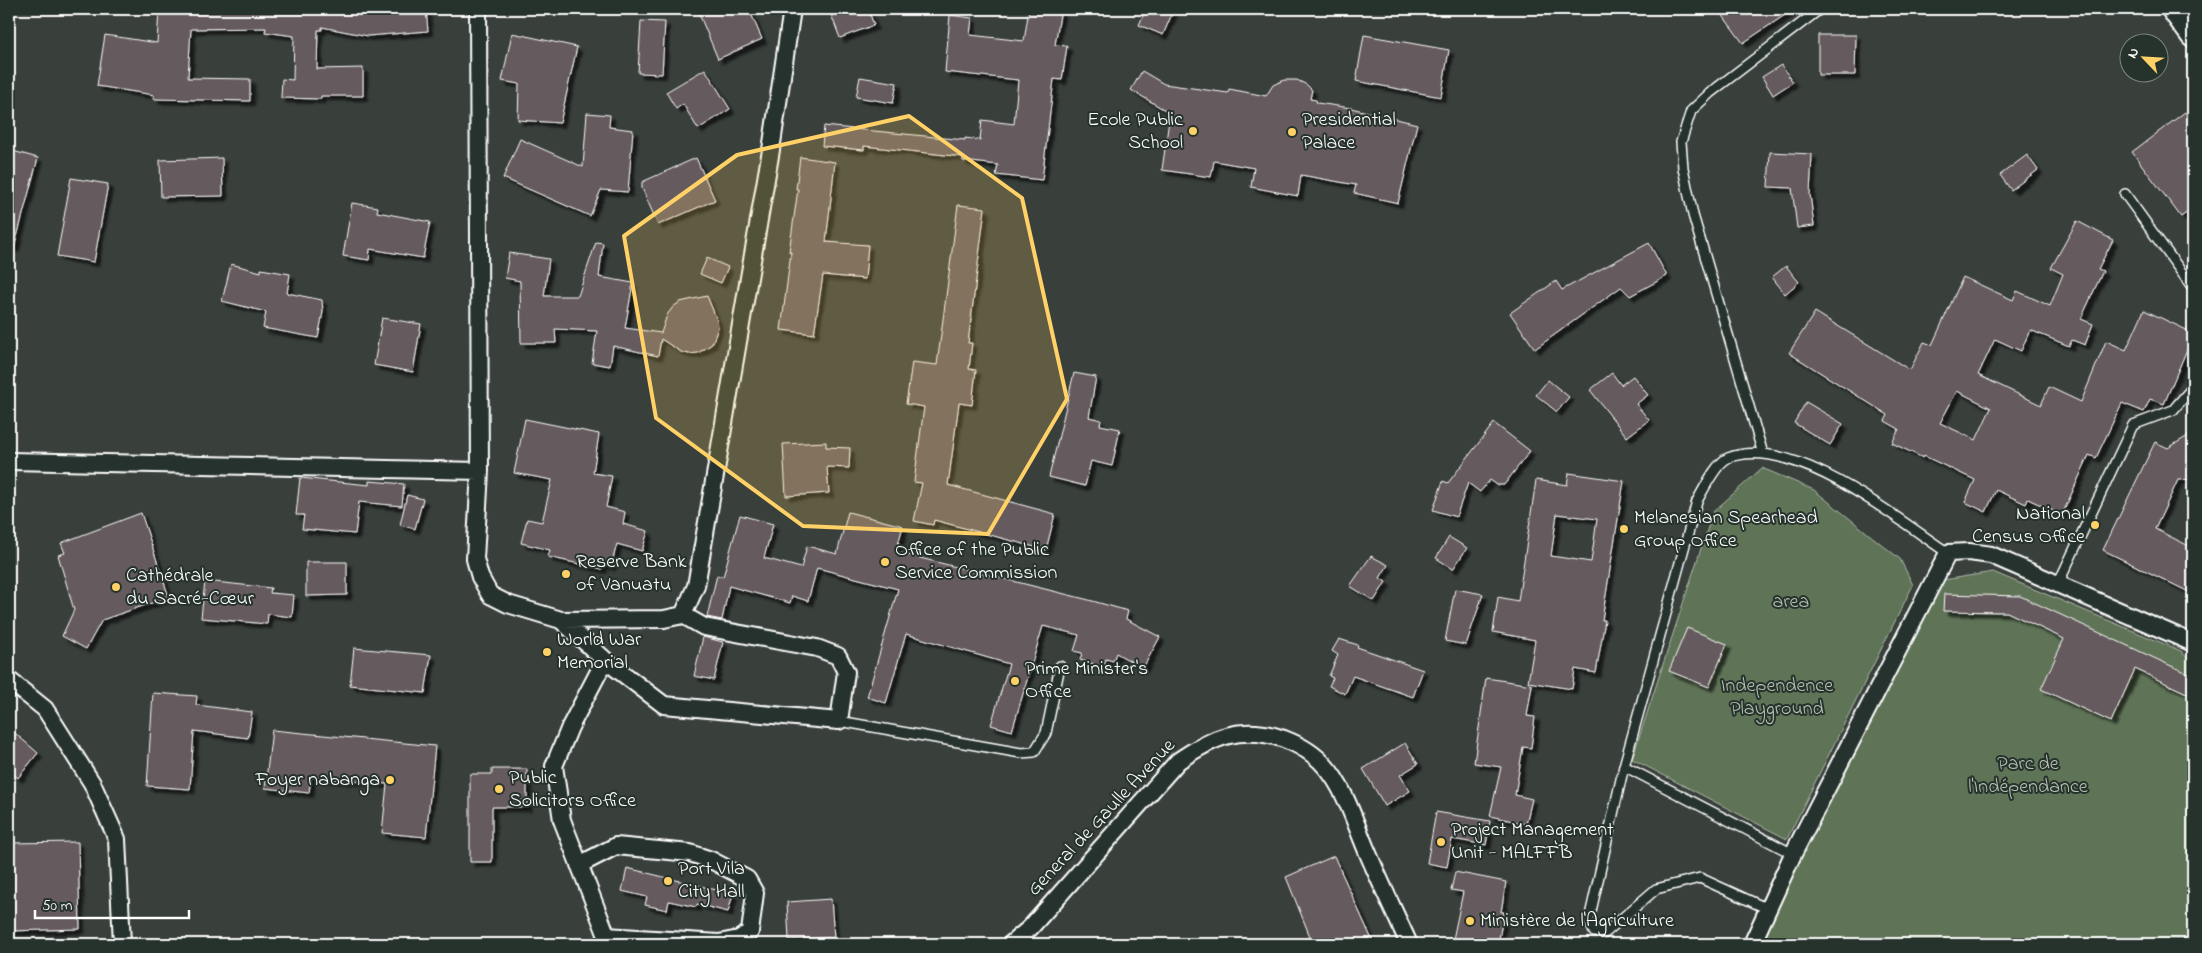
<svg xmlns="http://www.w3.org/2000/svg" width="2202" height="953" font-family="'Indie Flower',sans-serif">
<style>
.green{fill:#5e7356;stroke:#aeb9aa}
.building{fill:#655a5d;stroke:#fff;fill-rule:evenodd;filter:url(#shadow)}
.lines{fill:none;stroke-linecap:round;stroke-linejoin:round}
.lane-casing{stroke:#fff;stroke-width:12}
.street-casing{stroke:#fff;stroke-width:20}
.secondary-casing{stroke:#fff;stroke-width:28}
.lane{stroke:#26332d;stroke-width:9}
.street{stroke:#26332d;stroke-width:16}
.secondary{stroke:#26332d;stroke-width:24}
.marked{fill:#ffd166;fill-opacity:0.2;stroke:#ffd166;stroke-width:4;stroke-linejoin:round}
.poi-dot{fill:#ffd166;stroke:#26332d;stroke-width:2}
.labels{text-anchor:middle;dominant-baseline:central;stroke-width:4;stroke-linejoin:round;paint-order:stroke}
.poi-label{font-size:20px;fill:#fff;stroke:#26332d;text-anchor:start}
.park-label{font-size:20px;fill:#b7c0b3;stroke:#26332d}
.street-label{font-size:20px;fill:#fff;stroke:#26332d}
</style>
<defs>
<filter id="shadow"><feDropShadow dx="4.5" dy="4.5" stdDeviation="1" flood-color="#0009"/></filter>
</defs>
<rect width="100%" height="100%" fill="#393f3b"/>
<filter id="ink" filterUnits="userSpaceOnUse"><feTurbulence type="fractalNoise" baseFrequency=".02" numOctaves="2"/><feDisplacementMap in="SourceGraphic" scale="10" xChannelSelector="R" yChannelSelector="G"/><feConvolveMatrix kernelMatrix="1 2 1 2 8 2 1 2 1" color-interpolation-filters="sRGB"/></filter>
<g filter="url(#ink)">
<path class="green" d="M 1762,468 L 1814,490 L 1900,559 L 1913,585 L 1787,839 L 1632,759 L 1713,512 Z
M 1993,572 L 2181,651 L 2193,664 L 2193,944 L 1760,944 L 1771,915 L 1943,580 Z"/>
<path class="building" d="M 159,9 L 336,9 L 377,16 L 376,9 L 426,9 L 428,31 L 368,36 L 322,27 L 322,30 L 318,30 L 317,69 L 363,68 L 363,96 L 321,96 L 321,99 L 281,98 L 282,79 L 293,80 L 294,36 L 265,32 L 266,28 L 191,29 L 188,78 L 250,79 L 250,101 L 154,99 L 154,95 L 97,86 L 105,35 L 157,43 Z
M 697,9 L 749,9 L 762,39 L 718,59 Z
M 829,9 L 868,9 L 874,25 L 840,38 Z
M 1029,9 L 1061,9 L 1055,45 L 1067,46 L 1062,80 L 1054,79 L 1042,180 L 996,175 L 998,165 L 963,161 L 963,157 L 864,146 L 864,150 L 822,146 L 824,126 L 965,140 L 965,138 L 980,140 L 982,120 L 1014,124 L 1018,80 L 945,72 L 950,15 L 972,18 L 970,35 L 1024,41 Z
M 1146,9 L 1174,9 L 1163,35 L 1139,25 Z
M 1718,9 L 1794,9 L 1743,43 Z
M 641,21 L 665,22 L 662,74 L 638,73 Z
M 512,33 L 577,47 L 560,123 L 518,120 L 519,84 L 502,81 Z
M 1364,35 L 1449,50 L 1441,97 L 1356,81 Z
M 1818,35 L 1856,35 L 1855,75 L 1818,75 Z
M 1781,65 L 1793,82 L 1773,95 L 1762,77 Z
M 705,69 L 730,109 L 698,129 L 683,104 L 676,109 L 666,92 Z
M 1142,71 L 1164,84 L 1228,93 L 1229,89 L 1266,96 L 1273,85 L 1284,80 L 1297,80 L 1307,85 L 1312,90 L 1310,99 L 1316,100 L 1317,103 L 1351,108 L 1417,124 L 1398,203 L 1354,193 L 1356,185 L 1301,175 L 1298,196 L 1251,187 L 1254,168 L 1214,161 L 1211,177 L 1162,170 L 1170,113 L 1131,90 Z
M 860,77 L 897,83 L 893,103 L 856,97 Z
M 2185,112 L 2193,123 L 2193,208 L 2181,217 L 2132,152 Z
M 587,113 L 610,115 L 609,127 L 633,130 L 628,192 L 601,190 L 590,216 L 503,178 L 520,139 L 583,167 Z
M 9,150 L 38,158 L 14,248 L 9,247 Z
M 1770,152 L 1812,154 L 1810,194 L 1814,226 L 1797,228 L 1792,188 L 1768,187 Z
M 2027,155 L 2038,170 L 2011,190 L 2000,175 Z
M 800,157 L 835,162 L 826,242 L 868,245 L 865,279 L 823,275 L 814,334 L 781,330 L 791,252 L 789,252 L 798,189 L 796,189 Z
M 222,158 L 223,196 L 161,197 L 160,160 Z
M 696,158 L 715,200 L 658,225 L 642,188 L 642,182 Z
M 71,178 L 108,184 L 94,262 L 57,256 Z
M 352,203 L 378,207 L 377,212 L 430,222 L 423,258 L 370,249 L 369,260 L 343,256 Z
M 958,205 L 985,208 L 968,343 L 972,343 L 969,369 L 976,370 L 972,405 L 959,403 L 948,485 L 1055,514 L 1046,550 L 934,520 L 933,525 L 914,521 L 922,483 L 914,482 L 924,407 L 906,404 L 912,362 L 937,365 Z
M 2077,221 L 2113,240 L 2098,269 L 2103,271 L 2081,319 L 2093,324 L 2085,345 L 2072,340 L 2069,346 L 2030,330 L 2021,351 L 1995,339 L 1978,375 L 2041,405 L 2049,387 L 2081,402 L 2106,341 L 2126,350 L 2144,310 L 2193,333 L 2193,335 L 2164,404 L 2150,399 L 2144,412 L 2122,403 L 2096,458 L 2089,455 L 2062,515 L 2028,499 L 2026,504 L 1996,490 L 1986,512 L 1965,502 L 1975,480 L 1924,456 L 1923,458 L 1892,443 L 1899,429 L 1885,421 L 1888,415 L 1789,353 L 1815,312 L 1910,370 L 1924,342 L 1932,345 L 1963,277 L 2013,300 L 2017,291 L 2050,306 L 2063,274 L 2051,268 ZM 1957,391 L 1991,408 L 1976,440 L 1940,423 Z
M 596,242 L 603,243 L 599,277 L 633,283 L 625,328 L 661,333 L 667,315 L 673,307 L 680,302 L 707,296 L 717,320 L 718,328 L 712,344 L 698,353 L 689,354 L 681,352 L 661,339 L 658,356 L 613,346 L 610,366 L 592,363 L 597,331 L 555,329 L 556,343 L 521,343 L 520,281 L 505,278 L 509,253 L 549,259 L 544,296 L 578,296 Z
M 1649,243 L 1667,276 L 1630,296 L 1621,287 L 1535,349 L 1510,313 L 1556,281 L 1562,290 Z
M 707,258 L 728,267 L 721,283 L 700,274 Z
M 231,264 L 261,272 L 261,269 L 290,274 L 287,293 L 322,300 L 323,312 L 318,338 L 263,328 L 266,312 L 222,301 Z
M 1786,266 L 1799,282 L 1785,294 L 1772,277 Z
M 382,318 L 421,324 L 413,372 L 374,365 Z
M 1074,373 L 1096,377 L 1089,417 L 1101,420 L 1100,425 L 1120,429 L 1112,466 L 1091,461 L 1085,486 L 1049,477 Z
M 1612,373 L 1621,385 L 1633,376 L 1648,395 L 1636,404 L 1649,420 L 1627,437 L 1590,390 Z
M 1548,380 L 1569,397 L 1557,412 L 1536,395 Z
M 1806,402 L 1843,424 L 1830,445 L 1794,423 Z
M 525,419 L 599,434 L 593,473 L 612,476 L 606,507 L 625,512 L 623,524 L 648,531 L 642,551 L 617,544 L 611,566 L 603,564 L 602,569 L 548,557 L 550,550 L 521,543 L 527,519 L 542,522 L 552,480 L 514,473 Z
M 1494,423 L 1530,451 L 1504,485 L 1497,485 L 1490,480 L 1480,492 L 1468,483 L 1456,517 L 1433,510 L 1443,481 L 1448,483 Z
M 2193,433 L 2193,479 L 2178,480 L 2155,529 L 2193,548 L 2193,594 L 2103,550 L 2155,442 L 2168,448 Z
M 826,442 L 826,447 L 850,448 L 849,468 L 827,467 L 829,493 L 786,496 L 783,444 Z
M 1569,473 L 1624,481 L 1602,620 L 1605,620 L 1596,673 L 1575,669 L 1572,689 L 1528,682 L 1535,640 L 1493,632 L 1498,597 L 1518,601 L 1536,480 L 1567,485 ZM 1557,514 L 1597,519 L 1591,562 L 1551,556 Z
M 300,478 L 369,485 L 369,481 L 404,484 L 402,506 L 359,502 L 355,534 L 302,529 L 304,515 L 296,515 Z
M 407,495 L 423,499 L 415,529 L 400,525 Z
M 848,512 L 903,526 L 896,552 L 1089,600 L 1128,611 L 1126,619 L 1160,637 L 1143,668 L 1116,653 L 1113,661 L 1106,659 L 1104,667 L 1080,660 L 1082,653 L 1074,651 L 1079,635 L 1043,626 L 1012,731 L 991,725 L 1009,664 L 906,634 L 886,703 L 867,697 L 898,589 L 817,568 L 808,601 L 792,596 L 790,603 L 729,586 L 722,620 L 707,617 L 717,575 L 723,577 L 740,515 L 773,524 L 764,558 L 801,568 L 807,546 L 837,554 Z
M 141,513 L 169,597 L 102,620 L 86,649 L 62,636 L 74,610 L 58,555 L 65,553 L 61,543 Z
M 1449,537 L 1467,548 L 1453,569 L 1436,558 Z
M 1371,556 L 1388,565 L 1380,578 L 1386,582 L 1374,601 L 1350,586 Z
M 306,562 L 347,562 L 347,595 L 306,596 Z
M 205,581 L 271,588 L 270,593 L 294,595 L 292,617 L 268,614 L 267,624 L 201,618 Z
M 1455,589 L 1483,594 L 1466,645 L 1445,641 Z
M 1944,594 L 2020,596 L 2193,676 L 2193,696 L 2135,669 L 2111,722 L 2041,689 L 2064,639 L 2007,612 L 1943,611 Z
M 1687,628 L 1727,644 L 1709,687 L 1669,671 Z
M 703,637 L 723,642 L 714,680 L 694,676 Z
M 1339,639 L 1358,645 L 1357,647 L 1423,670 L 1413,697 L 1353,676 L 1345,694 L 1329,686 L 1333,678 L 1329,676 L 1338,655 L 1332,651 Z
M 354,648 L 431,655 L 425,693 L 350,685 Z
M 1486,678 L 1532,685 L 1527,716 L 1535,717 L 1531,748 L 1523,747 L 1515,795 L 1532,799 L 1526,824 L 1490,816 L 1501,767 L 1474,763 Z
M 153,693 L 197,696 L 196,705 L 252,712 L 248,738 L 194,731 L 190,789 L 147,786 Z
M 9,728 L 38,753 L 18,778 L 9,770 Z
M 272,730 L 435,746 L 426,837 L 382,833 L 387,784 L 311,777 L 309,793 L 265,788 Z
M 1405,743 L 1418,764 L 1400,775 L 1410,791 L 1385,806 L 1363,769 Z
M 492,769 L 527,769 L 527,807 L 492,807 L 492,862 L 470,862 L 470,774 L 492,774 Z
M 1436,812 L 1490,821 L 1486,845 L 1452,839 L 1447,867 L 1427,863 Z
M 78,842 L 80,929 L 9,931 L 9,843 Z
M 1334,856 L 1374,944 L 1313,944 L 1286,877 Z
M 627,868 L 733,894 L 728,912 L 697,904 L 696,907 L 669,901 L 667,910 L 645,905 L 647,897 L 622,891 Z
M 1455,872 L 1506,882 L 1501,912 L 1504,912 L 1498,944 L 1452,944 L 1463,892 L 1451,890 Z
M 831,899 L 834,937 L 789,940 L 787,902 Z"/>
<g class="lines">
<g class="lane-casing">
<path id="lane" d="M 2125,194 L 2193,288
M 1763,454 L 1693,215 L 1683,168 L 1681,142 L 1691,111 L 1710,93 L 1820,9
M 2058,584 L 2133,425 L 2173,410 L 2193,387
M 839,721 L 1021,753 L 1034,752 L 1046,733 L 1060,666
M 1624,766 L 1793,854
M 1768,909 L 1700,878 L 1656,889 L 1605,933 L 1594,932 L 1589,920 L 1624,766 L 1697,501 C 1704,489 1716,463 1728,458 C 1792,433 1897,519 1948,553"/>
</g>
<g class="street-casing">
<path id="street" d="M 478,9 L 480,471 L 475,559 L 480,577 L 490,595 L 508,604 L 561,620 L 605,660 L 664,705 L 839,721 L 846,672 L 838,656 L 817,648 L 704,627 L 683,615 L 664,619 L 561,620
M 9,461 L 480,471
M 683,615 L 696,586 L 771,150 L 792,9
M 605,660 L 570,727 L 554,766 L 562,820 L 610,944
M 9,680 L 45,709 L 92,783 L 117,839 L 122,944
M 579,865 L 616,846 L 690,853 L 711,860 L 747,879 L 755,893 L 750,932 L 739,939 L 719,943 L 606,936
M 1011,944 L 1030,928 L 1178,761 C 1213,737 1241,724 1284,739 C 1300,745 1314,753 1325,766 C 1345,788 1355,823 1367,851 C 1380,882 1395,913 1409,944
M 1752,944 L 1793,854 L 1948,553 L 1969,552 L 1991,555 L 2193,643"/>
</g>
<g class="secondary-casing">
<path id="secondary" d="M 2174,9 L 2193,35"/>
</g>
<use href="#lane" class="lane"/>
<use href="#street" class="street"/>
<use href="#secondary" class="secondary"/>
</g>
</g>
<path class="marked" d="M 909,116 L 1022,198 L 1067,399 L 988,534 L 803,526 L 656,418 L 624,236 L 737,155 Z"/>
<g class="poi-dot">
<circle cx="1193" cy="131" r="5"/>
<circle cx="1292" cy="132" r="5"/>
<circle cx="2095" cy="525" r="5"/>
<circle cx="1624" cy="529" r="5"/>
<circle cx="885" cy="562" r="5"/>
<circle cx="566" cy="574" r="5"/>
<circle cx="116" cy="587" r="5"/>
<circle cx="547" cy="652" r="5"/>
<circle cx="1015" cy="681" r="5"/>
<circle cx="390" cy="780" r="5"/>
<circle cx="499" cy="789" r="5"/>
<circle cx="1441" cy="842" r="5"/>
<circle cx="668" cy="881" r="5"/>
<circle cx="1470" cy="921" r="5"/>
</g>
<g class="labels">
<g class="poi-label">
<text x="1183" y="120" text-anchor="end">Ecole Public<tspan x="1183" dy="23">School</tspan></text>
<text x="1302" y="120">Presidential<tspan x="1302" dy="23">Palace</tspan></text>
<text x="2085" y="514" text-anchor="end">National<tspan x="2085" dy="23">Census Office</tspan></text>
<text x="1634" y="518">Melanesian Spearhead<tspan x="1634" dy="23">Group Office</tspan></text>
<text x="895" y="550">Office of the Public<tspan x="895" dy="23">Service Commission</tspan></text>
<text x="576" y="562">Reserve Bank<tspan x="576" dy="23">of Vanuatu</tspan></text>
<text x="126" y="576">Cathédrale<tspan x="126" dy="23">du Sacré-Cœur</tspan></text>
<text x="557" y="640">World War<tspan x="557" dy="23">Memorial</tspan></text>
<text x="1025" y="669">Prime Minister's<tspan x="1025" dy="23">Office</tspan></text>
<text x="509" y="778">Public<tspan x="509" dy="23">Solicitors Office</tspan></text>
<text x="380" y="780" text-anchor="end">Foyer nabanga</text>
<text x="1451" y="830">Project Management<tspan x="1451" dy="23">Unit - MALFFB</tspan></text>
<text x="678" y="869">Port Vila<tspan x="678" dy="23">City Hall</tspan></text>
<text x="1480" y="921">Ministère de l'Agriculture</text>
</g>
<g class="park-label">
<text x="1791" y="602">area</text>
<text x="1777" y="686">Independence<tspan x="1777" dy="23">Playground</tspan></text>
<text x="2028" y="764">Parc de<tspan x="2028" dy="23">l'Indépendance</tspan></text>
</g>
<g class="street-label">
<text transform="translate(1102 818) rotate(-47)">General de Gaulle Avenue</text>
</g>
</g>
<rect width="2202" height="953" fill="none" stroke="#26332d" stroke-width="30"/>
<rect x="15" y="15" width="2172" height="923" fill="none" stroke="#fff" stroke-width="2" filter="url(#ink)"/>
<g transform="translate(2144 58) rotate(295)"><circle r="24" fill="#26332d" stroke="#7d8581"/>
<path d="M0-4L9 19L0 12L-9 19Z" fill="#ffd166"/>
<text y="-8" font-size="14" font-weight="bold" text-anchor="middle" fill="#ffffff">N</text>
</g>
<path d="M35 910v8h154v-8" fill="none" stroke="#ffffff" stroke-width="2.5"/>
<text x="42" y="910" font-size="15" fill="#ffffff" stroke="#26332d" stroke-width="4" paint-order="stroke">50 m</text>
</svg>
